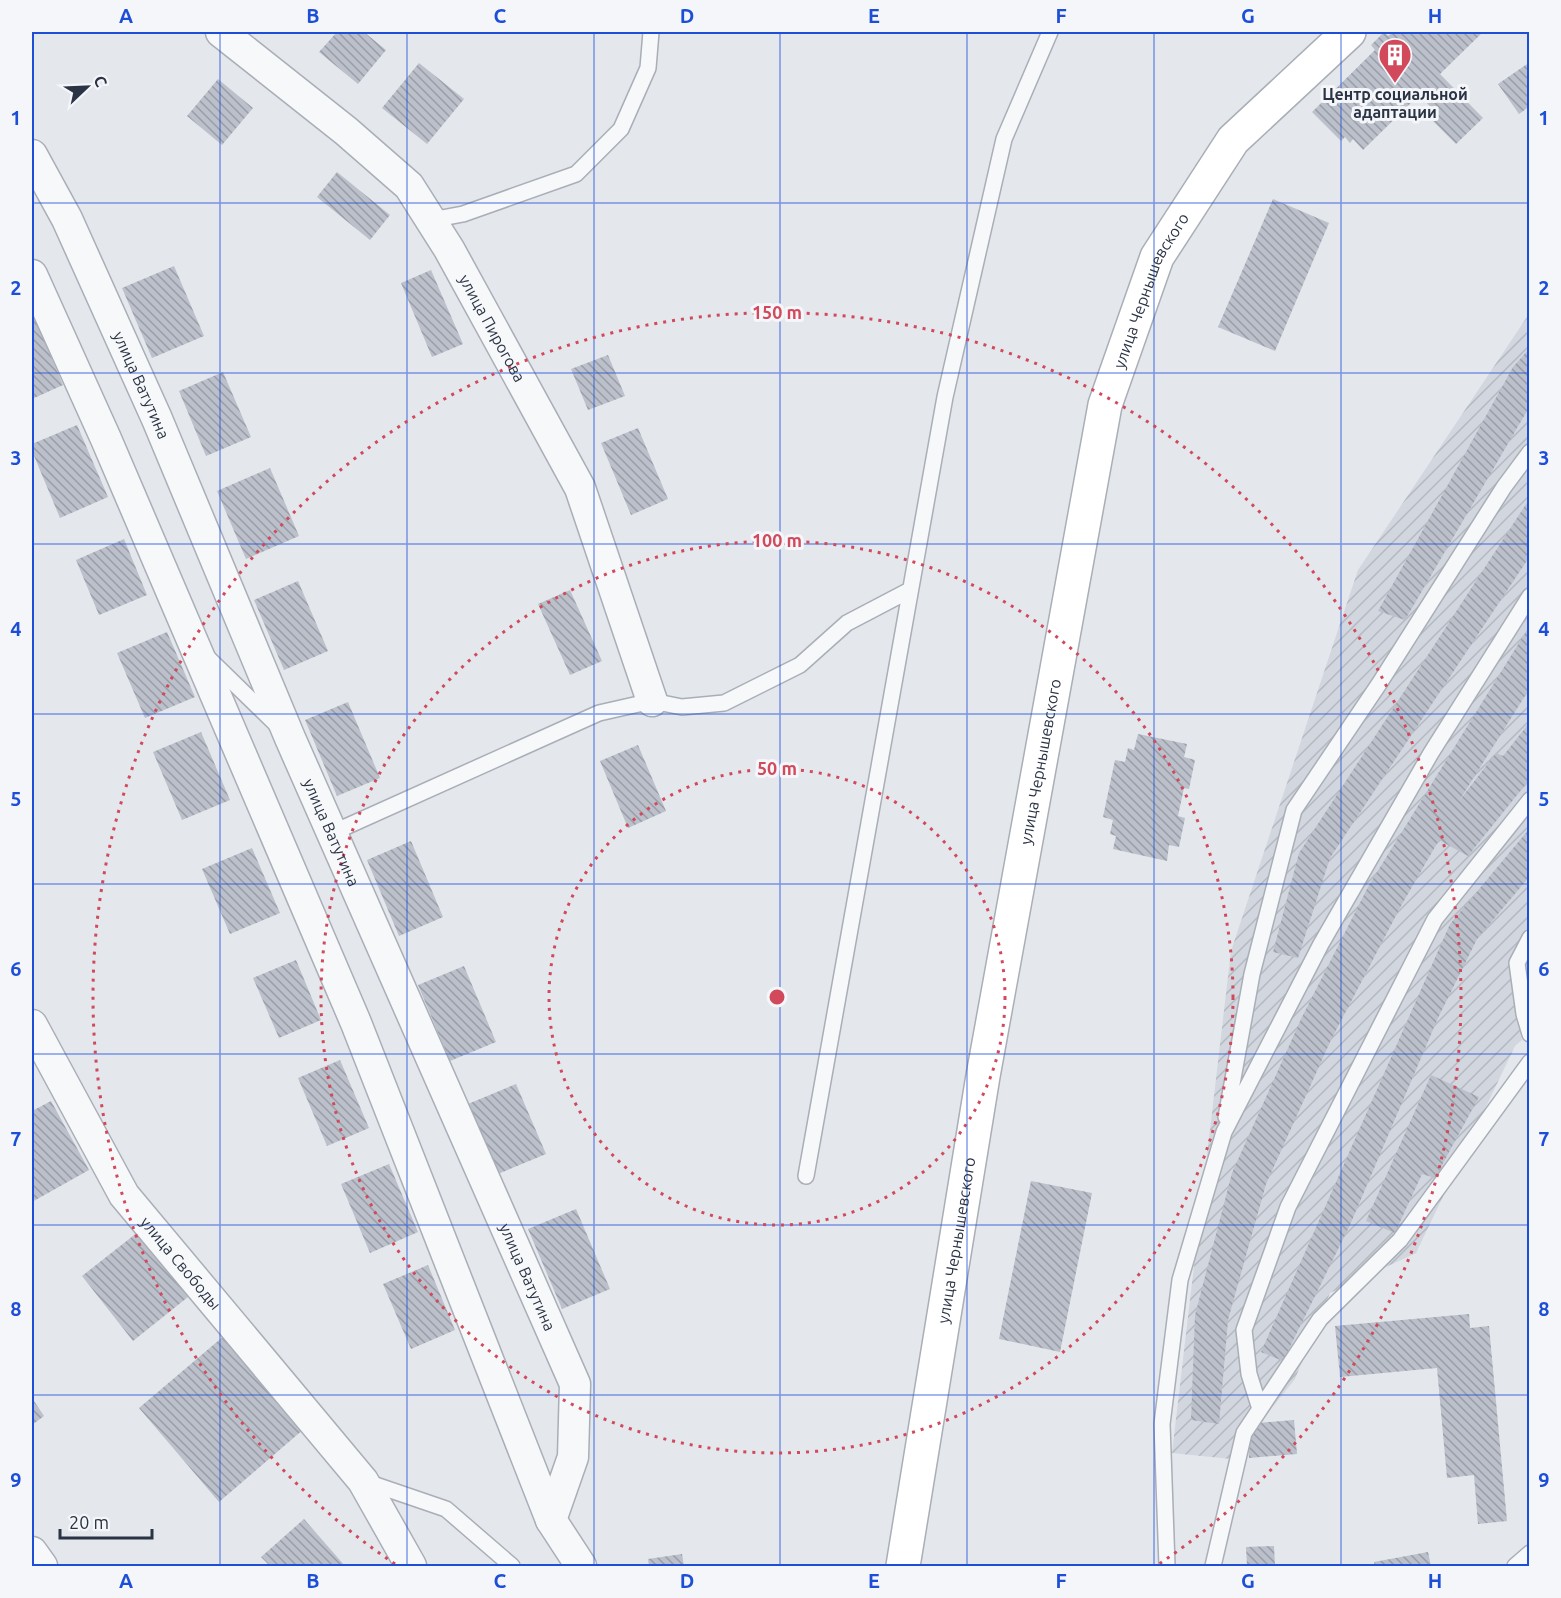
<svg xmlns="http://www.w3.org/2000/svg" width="1561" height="1598" font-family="Ubuntu,sans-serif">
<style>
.industrial{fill:url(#industrial-furrows)}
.building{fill:url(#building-back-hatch)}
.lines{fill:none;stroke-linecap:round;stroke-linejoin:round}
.service-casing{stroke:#a9aeb7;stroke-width:18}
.minor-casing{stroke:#a9aeb7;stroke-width:33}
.secondary-casing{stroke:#a9aeb7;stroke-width:36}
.service{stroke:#f7f8fa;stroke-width:15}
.minor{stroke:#f7f8fa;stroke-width:30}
.secondary{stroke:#fff;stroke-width:33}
.grid{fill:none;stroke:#1d4ed8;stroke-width:1.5;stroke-opacity:0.55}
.ring{fill:none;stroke:#d1495b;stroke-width:3;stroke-dasharray:3 6}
.labels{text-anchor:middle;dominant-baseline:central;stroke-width:6;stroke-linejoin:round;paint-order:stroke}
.poi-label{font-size:16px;font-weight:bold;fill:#2b3445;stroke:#f4f6f9}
.street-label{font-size:16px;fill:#2b3445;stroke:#f4f6f9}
.centre{fill:#d1495b;stroke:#f4f6f9;stroke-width:3}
.ring-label{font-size:18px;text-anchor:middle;font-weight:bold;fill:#d1495b;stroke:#f4f6f9;stroke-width:6;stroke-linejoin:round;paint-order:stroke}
.neatline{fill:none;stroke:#1d4ed8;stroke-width:2}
.grid-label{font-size:20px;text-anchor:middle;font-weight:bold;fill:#1d4ed8}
</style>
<defs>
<pattern id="industrial-furrows" width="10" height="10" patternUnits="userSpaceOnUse" patternTransform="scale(1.5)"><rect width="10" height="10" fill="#d2d6de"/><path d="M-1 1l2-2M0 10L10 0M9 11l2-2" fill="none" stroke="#b4b8c0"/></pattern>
<pattern id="building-back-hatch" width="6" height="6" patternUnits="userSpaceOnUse" patternTransform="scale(1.5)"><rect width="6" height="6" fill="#bbc0ca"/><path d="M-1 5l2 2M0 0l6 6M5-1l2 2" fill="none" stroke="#989da6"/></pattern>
</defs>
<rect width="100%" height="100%" fill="#e4e7ec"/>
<path class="industrial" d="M 1529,314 L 1529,1034 L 1515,1046 L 1416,1253 L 1330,1293 L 1295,1379 L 1231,1459 L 1172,1453 L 1231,951 L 1358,570 Z"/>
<path class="building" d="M 337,32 L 364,32 L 386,50 L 358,84 L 319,52 Z
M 1384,32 L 1388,36 L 1393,32 L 1483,32 L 1440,74 L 1483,118 L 1456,144 L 1428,116 L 1434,110 L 1419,95 L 1363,150 L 1353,139 L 1350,143 L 1345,137 L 1341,141 L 1312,112 L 1375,50 L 1371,45 Z
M 1530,62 L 1530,106 L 1519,114 L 1498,84 Z
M 419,63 L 464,99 L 427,144 L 382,108 Z
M 218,79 L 253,108 L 222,145 L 187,116 Z
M 337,172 L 390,215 L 370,240 L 317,197 Z
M 1273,199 L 1329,223 L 1275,351 L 1218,327 Z
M 174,266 L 204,336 L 152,358 L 122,288 Z
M 431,270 L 463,344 L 432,357 L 401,283 Z
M 34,317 L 63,385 L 32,399 L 32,318 Z
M 1530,348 L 1530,406 L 1405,620 L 1378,611 L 1513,367 Z
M 608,355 L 625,396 L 588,410 L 571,369 Z
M 223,372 L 251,437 L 206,456 L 179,391 Z
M 77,425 L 108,497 L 60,518 L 32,451 L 32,444 Z
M 638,428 L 668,499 L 631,515 L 601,443 Z
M 270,468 L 299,536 L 246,559 L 217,491 Z
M 1530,498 L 1530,556 L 1330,858 L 1298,958 L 1273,952 L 1299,853 Z
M 124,539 L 147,595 L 99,615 L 76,560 Z
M 298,581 L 328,651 L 284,670 L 254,600 Z
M 570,590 L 602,661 L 570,675 L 538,604 Z
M 1530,625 L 1530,688 L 1459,801 L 1496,753 L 1503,756 L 1530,722 L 1530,779 L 1468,856 L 1439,840 L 1401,906 L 1331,1040 L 1266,1184 L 1228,1320 L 1219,1424 L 1191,1420 L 1195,1315 L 1232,1173 L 1301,1019 L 1369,885 Z
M 167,632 L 195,697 L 145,718 L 117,653 Z
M 348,702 L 380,778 L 337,796 L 305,720 Z
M 201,732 L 230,800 L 182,820 L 153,752 Z
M 1138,734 L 1187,744 L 1184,757 L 1195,760 L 1189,789 L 1184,788 L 1178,816 L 1185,818 L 1179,847 L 1169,845 L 1167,861 L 1113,849 L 1116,836 L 1110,834 L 1113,820 L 1103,817 L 1115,760 L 1125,762 L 1128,748 L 1134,750 Z
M 638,745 L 666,811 L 628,828 L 600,761 Z
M 1530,828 L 1530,876 L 1477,939 L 1438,1018 L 1350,1225 L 1283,1361 L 1261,1352 L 1450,924 Z
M 411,841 L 443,917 L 399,936 L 367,860 Z
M 252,848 L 280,913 L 230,934 L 202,869 Z
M 296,960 L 321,1020 L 279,1038 L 253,978 Z
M 464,966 L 496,1042 L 450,1061 L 418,985 Z
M 340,1060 L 369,1128 L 327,1146 L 298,1078 Z
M 1431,1075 L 1479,1097 L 1435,1178 L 1422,1174 L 1395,1233 L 1366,1221 Z
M 516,1084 L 546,1154 L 498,1174 L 468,1104 Z
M 51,1101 L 89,1170 L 32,1202 L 32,1111 Z
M 389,1164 L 418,1232 L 370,1253 L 341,1184 Z
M 1031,1181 L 1092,1193 L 1060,1352 L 999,1339 Z
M 576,1209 L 610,1289 L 562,1309 L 528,1229 Z
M 138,1232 L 188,1297 L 133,1341 L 82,1276 Z
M 428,1265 L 455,1330 L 411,1349 L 383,1284 Z
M 1469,1314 L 1470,1328 L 1489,1326 L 1507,1521 L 1478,1524 L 1474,1475 L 1447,1478 L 1437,1368 L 1340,1377 L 1335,1326 Z
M 225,1335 L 305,1428 L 219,1502 L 139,1408 Z
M 32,1398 L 44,1416 L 32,1425 Z
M 1294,1420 L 1297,1454 L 1249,1458 L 1247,1424 Z
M 304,1519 L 345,1566 L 270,1566 L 261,1557 Z
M 1274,1546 L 1275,1566 L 1247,1566 L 1246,1547 Z
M 1428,1552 L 1431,1566 L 1375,1566 L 1374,1562 Z
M 682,1554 L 684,1566 L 649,1566 L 648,1559 Z"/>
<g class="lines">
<g class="service-casing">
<path id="service" d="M 431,220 L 463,214 L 576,174 L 621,129 L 648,68 L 651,32
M 208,658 L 277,725
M 332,833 L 599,713 L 652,701 L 682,707 L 724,703 L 800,665 L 847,623 L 910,590
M 1530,938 L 1517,963 L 1524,1014 L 1530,1034
M 1226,1117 L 1252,974 L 1294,810 L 1379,684 L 1504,487 L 1530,452
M 806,1176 L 945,397 L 1004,139 L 1050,32
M 1260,1409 L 1249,1374 L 1244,1330 L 1288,1207 L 1435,919 L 1530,800
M 367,1482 L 446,1509 L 512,1566
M 1167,1566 L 1162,1424 L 1180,1280 L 1224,1132 L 1321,944 L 1431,753 L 1530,596
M 1213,1566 L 1244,1433 L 1320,1319 L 1400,1240 L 1530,1062
M 1515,1566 L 1530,1553"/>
</g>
<g class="minor-casing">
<g id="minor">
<path id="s1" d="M 221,32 L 346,131 L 409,186 L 449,249 L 580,488 L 652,701"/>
<path id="s2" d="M 32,155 L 67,219 L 157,419 L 290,738 L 575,1384 L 573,1457 L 551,1520"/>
<path d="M 32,275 L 106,439 L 356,1023 L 551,1520 L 581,1566"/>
<path id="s3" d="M 32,1025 L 124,1195 L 363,1481 L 411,1566"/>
<path d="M 32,1552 L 42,1566"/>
</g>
</g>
<g class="secondary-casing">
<g id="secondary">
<path id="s4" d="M 903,1566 L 983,1076 L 1105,405 L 1157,257 L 1233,140 L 1349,32"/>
</g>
</g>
<use href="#service" class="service"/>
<use href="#minor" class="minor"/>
<use href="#secondary" class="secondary"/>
</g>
<path class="grid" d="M 220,32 L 220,1566M 407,32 L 407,1566M 594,32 L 594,1566M 780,32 L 780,1566M 967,32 L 967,1566M 1154,32 L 1154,1566M 1341,32 L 1341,1566M 32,203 L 1530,203M 32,373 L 1530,373M 32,544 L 1530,544M 32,714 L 1530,714M 32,884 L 1530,884M 32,1054 L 1530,1054M 32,1225 L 1530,1225M 32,1395 L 1530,1395"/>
<g class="ring">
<circle cx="777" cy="997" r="228"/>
<circle cx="777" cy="997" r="456"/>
<path d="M395 1564A684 684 0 1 1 1159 1564"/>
</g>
<defs>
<g id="building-pin" transform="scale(1.725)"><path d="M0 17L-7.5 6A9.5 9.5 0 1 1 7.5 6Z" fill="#d1495b" stroke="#f4f6f9"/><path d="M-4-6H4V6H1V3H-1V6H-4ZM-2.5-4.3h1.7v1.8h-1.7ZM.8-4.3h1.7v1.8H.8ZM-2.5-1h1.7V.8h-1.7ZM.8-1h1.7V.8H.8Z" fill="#fff"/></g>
</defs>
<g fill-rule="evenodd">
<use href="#building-pin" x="1395" y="55"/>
</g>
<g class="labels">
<g class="poi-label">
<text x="1395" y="94">Центр социальной<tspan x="1395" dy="18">адаптации</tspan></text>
</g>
<g class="street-label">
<text stroke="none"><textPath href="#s4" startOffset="1302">улица Чернышевского</textPath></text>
<text stroke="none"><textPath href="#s1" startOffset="408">улица Пирогова</textPath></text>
<text stroke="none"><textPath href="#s2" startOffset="255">улица Ватутина</textPath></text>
<text stroke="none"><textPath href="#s4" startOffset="816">улица Чернышевского</textPath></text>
<text stroke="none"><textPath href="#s2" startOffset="741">улица Ватутина</textPath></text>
<text stroke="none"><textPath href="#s4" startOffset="330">улица Чернышевского</textPath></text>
<text stroke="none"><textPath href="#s3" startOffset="282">улица Свободы</textPath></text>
<text stroke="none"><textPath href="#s2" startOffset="1227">улица Ватутина</textPath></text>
</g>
</g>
<circle cx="777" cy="997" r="9" class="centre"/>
<g class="ring-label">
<text x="777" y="319">150 m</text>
<text x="777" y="547">100 m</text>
<text x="777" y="775">50 m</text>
</g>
<rect width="1561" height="1598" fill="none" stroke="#f4f6f9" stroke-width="66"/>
<g transform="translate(87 87) rotate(67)" stroke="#f4f6f9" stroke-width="4.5" paint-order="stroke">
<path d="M0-4.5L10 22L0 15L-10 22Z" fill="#2b3445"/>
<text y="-9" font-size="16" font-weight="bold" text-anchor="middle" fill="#2b3445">С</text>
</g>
<path d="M60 1529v9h92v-9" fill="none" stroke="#2b3445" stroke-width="3"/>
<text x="69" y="1529" font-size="18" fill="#2b3445" stroke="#f4f6f9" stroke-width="4.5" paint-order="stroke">20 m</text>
<rect x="33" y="33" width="1495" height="1532" class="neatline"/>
<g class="grid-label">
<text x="126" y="23">A</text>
<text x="313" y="23">B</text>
<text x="500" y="23">C</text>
<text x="687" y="23">D</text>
<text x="874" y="23">E</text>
<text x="1061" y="23">F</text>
<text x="1248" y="23">G</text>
<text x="1435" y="23">H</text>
<text x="16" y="125">1</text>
<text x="1544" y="125">1</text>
<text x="16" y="295">2</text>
<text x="1544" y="295">2</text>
<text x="16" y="465">3</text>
<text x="1544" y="465">3</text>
<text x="16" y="636">4</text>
<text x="1544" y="636">4</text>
<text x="16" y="806">5</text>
<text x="1544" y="806">5</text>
<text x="16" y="976">6</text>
<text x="1544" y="976">6</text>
<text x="16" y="1146">7</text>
<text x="1544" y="1146">7</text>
<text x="16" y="1316">8</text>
<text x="1544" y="1316">8</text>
<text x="16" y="1487">9</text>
<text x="1544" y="1487">9</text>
<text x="126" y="1588">A</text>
<text x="313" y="1588">B</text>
<text x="500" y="1588">C</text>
<text x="687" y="1588">D</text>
<text x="874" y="1588">E</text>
<text x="1061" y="1588">F</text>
<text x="1248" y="1588">G</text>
<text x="1435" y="1588">H</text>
</g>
</svg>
